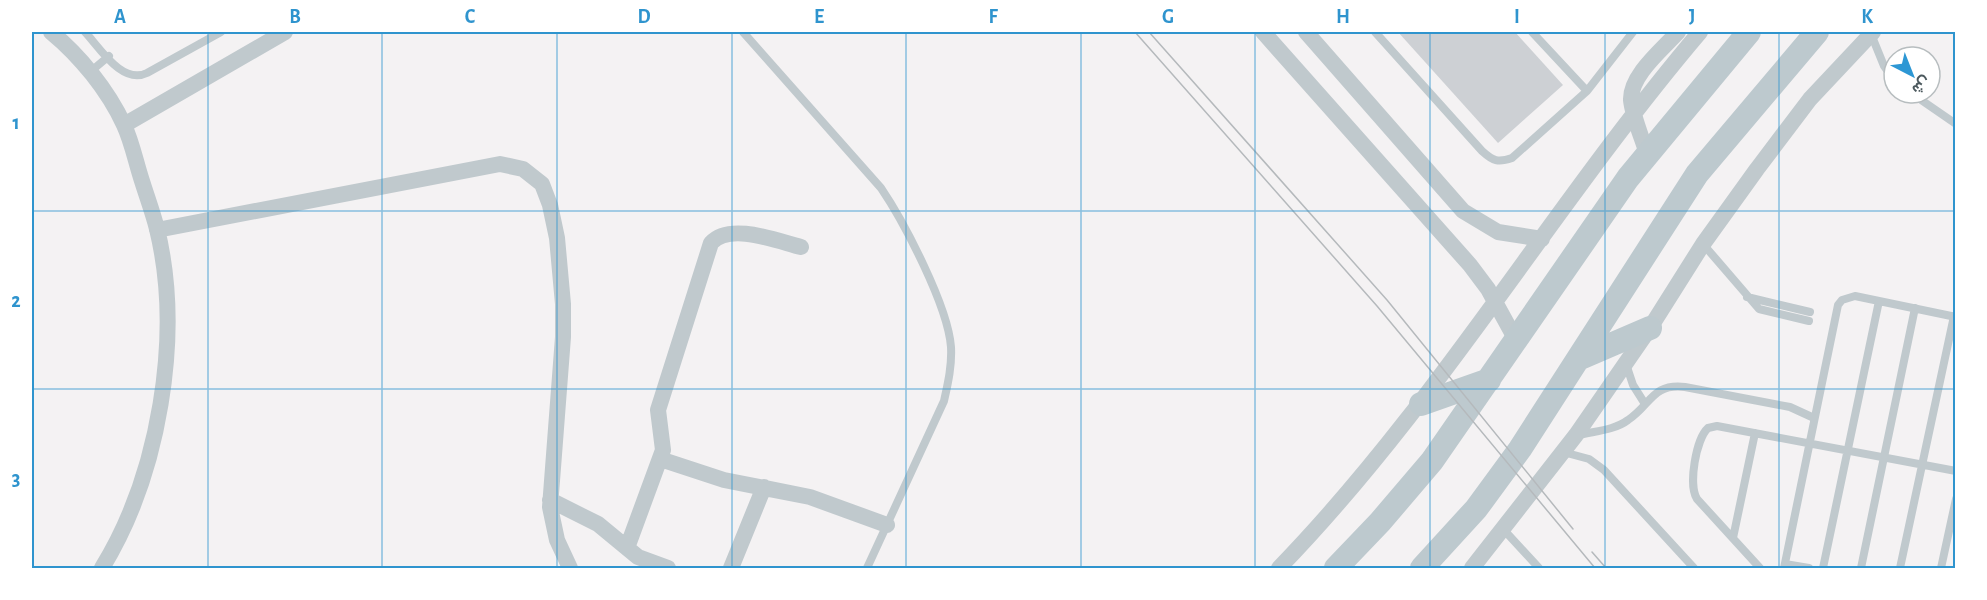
<svg xmlns="http://www.w3.org/2000/svg" width="1987" height="600" font-family="'Alegreya Sans',Vazirmatn,sans-serif">
<style>
.building{fill:#cdd0d4}
.lines{fill:none;stroke-linecap:round;stroke-linejoin:round}
.lane{stroke:#c0c9cd;stroke-width:8}
.street{stroke:#c0c9cd;stroke-width:16}
.secondary{stroke:#bdc9ce;stroke-width:24}
.tram{stroke:#b5b9bc;stroke-width:1.5}
.grid{fill:none;stroke:#2f94ce;stroke-width:1.5;stroke-opacity:0.55}
.neatline{fill:none;stroke:#2f94ce;stroke-width:2}
.grid-label{font-size:20px;text-anchor:middle;font-weight:bold;fill:#2f94ce}
</style>
<rect width="100%" height="100%" fill="#f4f2f3"/>
<path class="building" d="M 1398,32 L 1515,32 L 1563,85 L 1498,143 Z"/>
<g class="lines">
<path class="lane" d="M 85,32 C 100,48 122,85 147,73 L 221,32
M 743,32 L 881,188 C 904,222 948,306 951,347 C 952,366 948,383 944,401 L 867,568
M 1375,32 L 1482,151 C 1493,161 1498,163 1512,158 L 1587,91 L 1633,32
M 1532,32 L 1587,91
M 1871,34 L 1884,66 L 1894,80
M 90,72 L 109,56
M 1911,93 L 1956,124
M 1703,244 L 1759,309 L 1809,321
M 1747,297 L 1810,312
M 1626,364 L 1633,385 L 1645,404
M 1579,435 C 1595,431 1615,430 1628,420 C 1651,405 1652,383 1685,387 L 1790,407 L 1814,418
M 1563,452 L 1589,459 L 1604,470 L 1694,568
M 1504,530 L 1539,568
M 1733,538 L 1755,433
M 1785,564 L 1809,568
M 1760,568 L 1697,499 C 1688,485 1696,439 1708,428 L 1717,426 L 1956,471
M 1784,568 L 1838,305 L 1842,300 L 1855,296 L 1956,317
M 1823,568 L 1879,301
M 1861,568 L 1915,308
M 1900,568 L 1954,316
M 1941,568 L 1956,499"/>
<path class="street" d="M 51,32 C 80,56 108,90 124,125 C 132,142 136,163 142,181 C 147,197 153,213 157,229 C 183,336 159,475 102,568
M 1263,32 L 1470,265 L 1488,289 L 1517,342
M 1306,32 L 1463,211 L 1498,232 L 1542,239
M 124,125 L 285,32
M 1647,154 C 1642,137 1633,118 1631,100 C 1630,75 1663,49 1678,32
M 157,230 L 500,164 L 523,169 L 542,184 L 550,205 L 557,238 L 563,304 L 563,337 L 550,507 L 557,540 L 570,568
M 660,459 L 724,480 L 810,497 L 887,525
M 550,500 L 598,524 L 638,557 L 668,568
M 627,548 L 663,450 L 658,410 L 711,243 C 730,222 777,241 801,247
M 731,568 L 764,487
M 1279,568 C 1438,404 1553,205 1700,32
M 1472,568 L 1576,435 L 1650,328 L 1703,244 L 1757,169 L 1810,99 L 1873,32"/>
<path class="secondary" d="M 1578,359 L 1650,328
M 1421,404 L 1489,380
M 1336,568 L 1380,522 L 1432,461 L 1628,178 L 1749,32
M 1422,568 L 1476,509 L 1520,449 L 1697,174 L 1817,32"/>
<path class="tram" d="M 1135,32 L 1377,306 L 1595,568
M 1149,32 L 1387,300 L 1573,529
M 1592,552 L 1606,568"/>
</g>
<path class="grid" d="M 208,32 L 208,568M 382,32 L 382,568M 557,32 L 557,568M 732,32 L 732,568M 906,32 L 906,568M 1081,32 L 1081,568M 1255,32 L 1255,568M 1430,32 L 1430,568M 1605,32 L 1605,568M 1779,32 L 1779,568M 32,211 L 1956,211M 32,389 L 1956,389"/>
<rect width="1987" height="600" fill="none" stroke="#ffffff" stroke-width="66"/>
<g transform="translate(1912 75) rotate(138)"><circle r="28" fill="#ffffff" stroke="#b7bdbf" stroke-width="1.5"/>
<path d="M0-4.5L10 22L0 15L-10 22Z" fill="#2d97d4"/>
<text y="-9" font-size="16" font-weight="bold" text-anchor="middle" fill="#4c595e">ش</text>
</g>
<rect x="33" y="33" width="1921" height="534" class="neatline"/>
<g class="grid-label">
<text x="120" y="23">A</text>
<text x="295" y="23">B</text>
<text x="470" y="23">C</text>
<text x="644" y="23">D</text>
<text x="819" y="23">E</text>
<text x="993" y="23">F</text>
<text x="1168" y="23">G</text>
<text x="1343" y="23">H</text>
<text x="1517" y="23">I</text>
<text x="1692" y="23">J</text>
<text x="1867" y="23">K</text>
<text x="16" y="129">1</text>
<text x="16" y="307">2</text>
<text x="16" y="485">3</text>
</g>
</svg>
